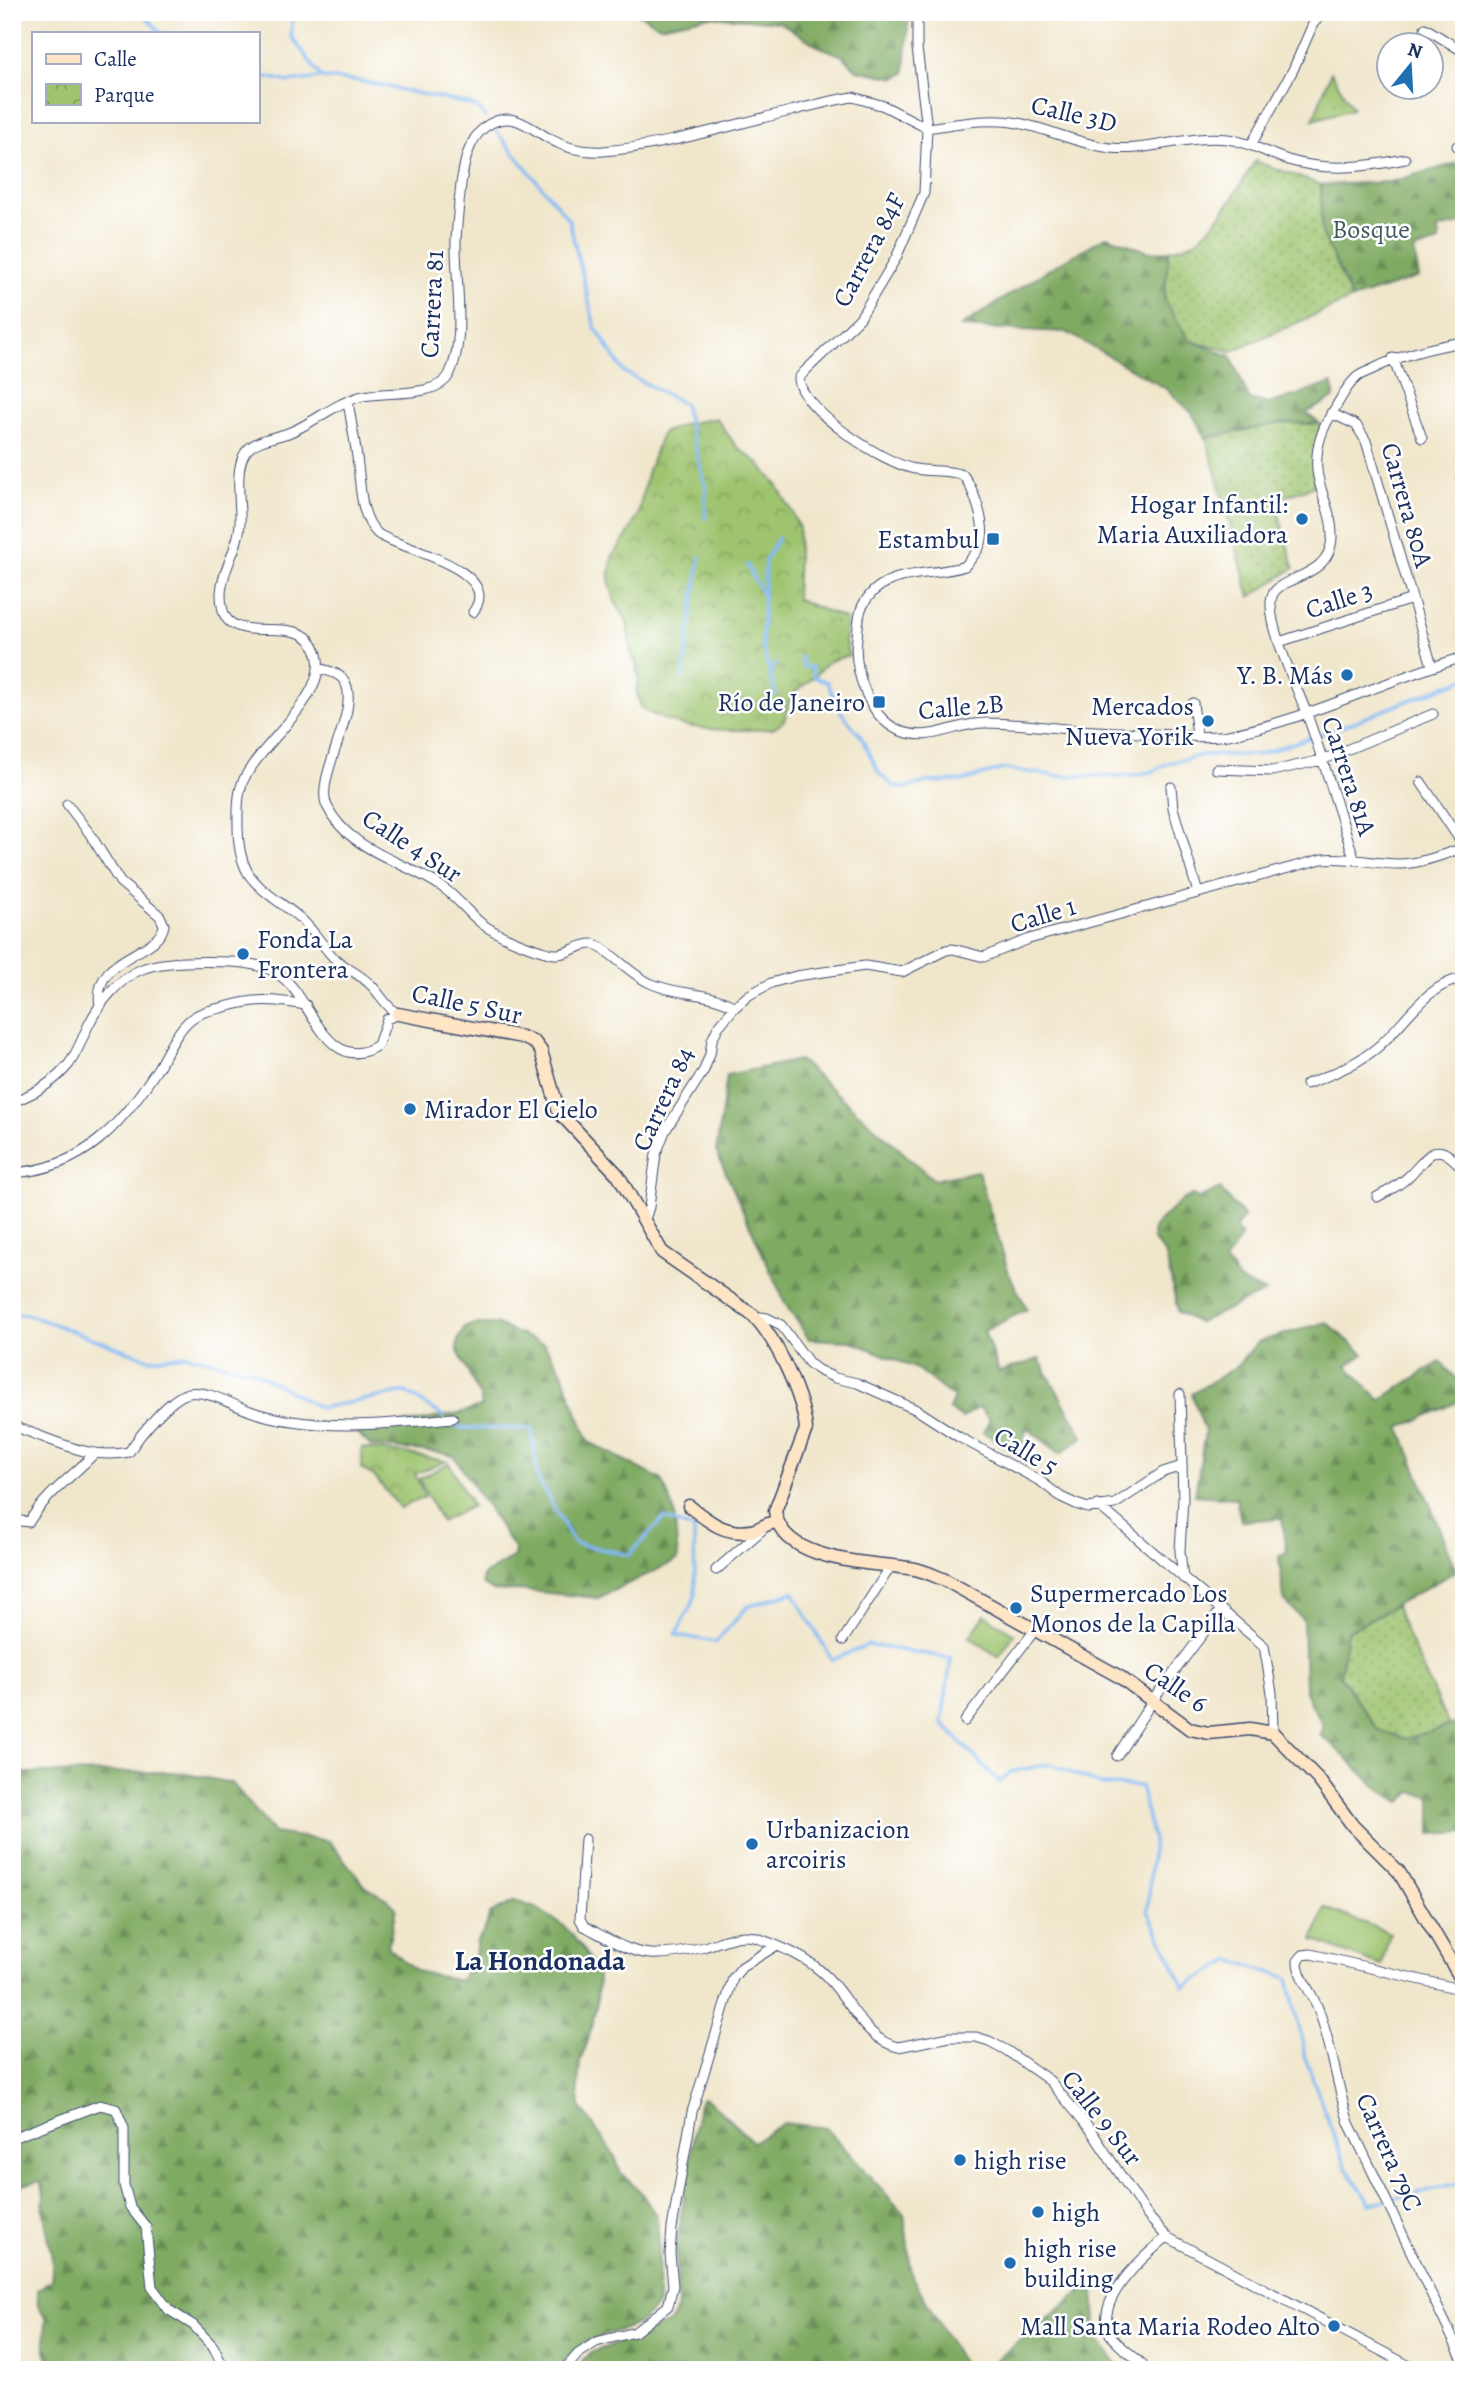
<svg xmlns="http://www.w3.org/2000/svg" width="1476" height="2382" font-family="Alegreya,serif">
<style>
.grass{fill:url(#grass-dots);stroke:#5d7a66;stroke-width:2}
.forest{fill:url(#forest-firs);stroke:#4d6c60;stroke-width:2}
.park{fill:url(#park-crowns);stroke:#5d7a66;stroke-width:2}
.pitch{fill:#9fc46f;stroke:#5d7a66;stroke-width:2}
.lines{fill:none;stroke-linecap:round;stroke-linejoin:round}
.stream{stroke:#83baf3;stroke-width:3.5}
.street-casing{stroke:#3b4a6e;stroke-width:11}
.secondary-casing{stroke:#3b4a6e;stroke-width:15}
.street{stroke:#fff;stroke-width:9}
.secondary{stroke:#fde5c5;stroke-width:12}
.poi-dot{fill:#1f6fb2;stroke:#fff;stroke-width:2.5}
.labels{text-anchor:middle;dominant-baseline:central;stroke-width:5;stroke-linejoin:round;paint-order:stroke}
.street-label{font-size:26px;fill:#1b2f5e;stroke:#fff}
.park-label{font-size:26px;fill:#435c63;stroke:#fff}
.poi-label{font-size:26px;fill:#1b2f5e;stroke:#fff;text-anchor:start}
.neighbourhood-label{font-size:28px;font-weight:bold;fill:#1b2f5e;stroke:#fff}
</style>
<defs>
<pattern id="grass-dots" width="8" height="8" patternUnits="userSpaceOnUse" patternTransform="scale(1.75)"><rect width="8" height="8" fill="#9fc46f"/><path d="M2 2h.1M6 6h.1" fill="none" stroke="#81a05e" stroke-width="1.8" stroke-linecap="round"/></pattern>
<pattern id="forest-firs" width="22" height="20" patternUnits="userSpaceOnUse" patternTransform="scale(1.75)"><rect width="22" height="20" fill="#7faa62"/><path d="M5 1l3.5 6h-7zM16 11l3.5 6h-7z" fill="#678b54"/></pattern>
<pattern id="park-crowns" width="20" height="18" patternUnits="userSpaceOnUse" patternTransform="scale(1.75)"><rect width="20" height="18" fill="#9fc46f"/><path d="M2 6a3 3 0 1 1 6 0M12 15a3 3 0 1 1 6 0" fill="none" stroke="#81a05e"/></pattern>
</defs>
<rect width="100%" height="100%" fill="#fff"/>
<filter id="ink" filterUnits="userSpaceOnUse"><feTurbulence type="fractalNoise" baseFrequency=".0143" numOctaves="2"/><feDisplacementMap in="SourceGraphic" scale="14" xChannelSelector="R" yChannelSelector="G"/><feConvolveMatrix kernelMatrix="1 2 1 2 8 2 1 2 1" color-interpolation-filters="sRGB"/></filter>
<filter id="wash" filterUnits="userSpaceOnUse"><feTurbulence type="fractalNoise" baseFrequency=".00686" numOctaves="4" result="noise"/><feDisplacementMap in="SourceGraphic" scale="28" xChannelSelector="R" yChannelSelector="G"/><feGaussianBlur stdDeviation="1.57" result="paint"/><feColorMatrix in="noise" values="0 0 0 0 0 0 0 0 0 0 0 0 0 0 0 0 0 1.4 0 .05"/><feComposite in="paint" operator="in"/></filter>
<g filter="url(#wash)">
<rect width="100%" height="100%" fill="#f0e6cb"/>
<path class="grass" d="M 1255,161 L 1321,185 L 1322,233 L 1352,299 L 1232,351 L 1190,341 L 1164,300 L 1169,250 C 1177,248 1188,246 1195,241 C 1219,224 1240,186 1255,161 Z
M 1282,423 L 1320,424 L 1314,486 L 1275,500 L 1294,568 L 1250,597 L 1206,438 Z
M 1396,1605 L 1401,1621 L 1449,1726 L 1406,1739 L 1378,1730 L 1340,1676 L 1347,1632 Z"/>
<path class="forest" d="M 635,12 L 909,12 L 905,73 L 896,78 L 857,70 L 843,56 L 818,46 L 780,22 L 710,16 L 660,26 Z
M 1464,161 L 1464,223 L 1438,229 L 1439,242 L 1414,250 L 1419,277 L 1352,299 L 1322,233 L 1321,185 L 1390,182 Z
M 1107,236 L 1149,252 L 1169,251 L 1164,300 L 1190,341 L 1231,356 L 1249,399 L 1269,404 L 1333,383 L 1334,398 L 1306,413 L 1320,424 L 1282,423 L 1206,438 L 1192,413 L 1168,390 L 1066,332 L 960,327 L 1049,269 Z
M 799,1060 L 934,1180 L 978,1171 L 1009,1274 L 1027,1309 L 984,1331 L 999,1372 L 1039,1359 L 1083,1437 L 1060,1454 L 1027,1428 L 1019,1455 L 983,1432 L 990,1420 L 979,1407 L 962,1418 L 949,1409 L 954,1398 L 917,1369 L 851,1341 L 809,1339 L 786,1305 L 716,1151 L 727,1075 Z
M 1220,1189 L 1244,1217 L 1235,1228 L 1242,1236 L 1225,1261 L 1240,1281 L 1265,1292 L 1198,1323 L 1178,1312 L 1166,1256 L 1153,1239 L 1154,1227 L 1179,1202 L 1192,1195 L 1198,1198 Z
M 1326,1322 L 1364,1354 L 1347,1366 L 1380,1400 L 1440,1362 L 1464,1386 L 1464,1399 L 1400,1428 L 1456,1571 L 1347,1632 L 1340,1676 L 1378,1730 L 1406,1739 L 1464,1721 L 1464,1832 L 1431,1834 L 1431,1796 L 1411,1792 L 1401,1802 C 1370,1788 1348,1755 1320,1735 L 1323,1725 L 1305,1692 L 1303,1620 L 1284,1600 L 1279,1557 L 1287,1551 L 1282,1518 L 1241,1521 L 1236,1498 L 1195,1495 L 1205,1432 L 1192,1394 L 1237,1366 L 1258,1342 Z
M 474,1324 L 495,1324 L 544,1344 L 560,1368 L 589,1442 L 662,1480 L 674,1510 L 678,1560 L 598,1598 L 519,1590 L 493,1591 L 482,1584 L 483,1575 L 514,1557 L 515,1550 L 454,1456 L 435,1452 L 371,1446 L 356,1432 L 358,1428 C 400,1425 442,1419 481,1407 L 481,1399 L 457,1349 L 458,1340 L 464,1328 Z
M 175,1772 L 232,1783 L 274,1833 L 329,1841 L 366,1887 L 387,1899 L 396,1908 L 388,1947 L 416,1971 L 459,1981 L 474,1962 L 477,1941 L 484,1932 L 490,1914 L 515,1901 L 536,1908 L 564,1926 L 583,1949 L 598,1974 L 597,2002 L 588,2041 L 580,2061 L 578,2084 L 580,2106 L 615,2157 L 621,2174 L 640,2191 L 657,2217 L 659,2241 L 658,2304 C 652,2310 646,2320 638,2323 C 611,2336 572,2339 559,2370 L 60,2370 L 52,2365 L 45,2352 L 46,2317 L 38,2306 L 37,2290 L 51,2280 C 55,2257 47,2236 44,2213 C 42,2199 47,2195 40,2181 L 22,2185 L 12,2202 L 12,1773 Z
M 703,2098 L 709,2101 L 753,2142 L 784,2123 L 826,2128 L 904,2214 L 912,2277 L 966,2370 L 574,2370 L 590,2353 L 670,2323 L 678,2306 L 676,2245 L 699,2103 Z
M 1086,2288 L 1094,2292 L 1097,2338 L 1118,2366 L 1115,2370 L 983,2370 Z"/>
<path class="park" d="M 1331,72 L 1353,109 L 1313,120 Z
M 716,418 L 737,447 L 758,463 L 777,485 L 792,512 L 799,528 L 796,599 L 846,619 L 845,641 L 849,656 C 820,661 827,667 808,682 C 800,689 793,691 789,702 C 784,717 790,718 773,729 C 728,731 680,733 641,708 L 636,690 L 640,675 L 637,673 L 636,660 L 632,660 L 627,621 L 615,602 L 609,580 L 612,557 L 628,534 L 638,515 L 648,470 L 662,433 L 685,424 Z
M 362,1448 L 404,1453 L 446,1461 L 415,1474 L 425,1497 L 400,1508 L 374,1476 L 361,1469 Z"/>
<path class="pitch" d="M 449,1463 L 472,1506 L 441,1522 L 419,1479 Z
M 985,1615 L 1014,1634 L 999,1657 L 970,1637 Z
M 1325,1908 L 1390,1933 L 1381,1966 L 1313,1940 Z"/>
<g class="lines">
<path class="stream" d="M 141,12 L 161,33
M 293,12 L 291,36 L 322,78 L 360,81 L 468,104 L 478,108 L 485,117
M 257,75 L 290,82 L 320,78
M 496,131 L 569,220 L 595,327 L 624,372 L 684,404 L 706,488 L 705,519
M 747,565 L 764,597
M 801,657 L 803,667 L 812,667 L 814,677 L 827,682 L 841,712 L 860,735 L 879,773 L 893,786 L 906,788 L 927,782 L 962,781 L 1003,769 L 1059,776 L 1131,776 L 1151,772 L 1168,763 L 1203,755 L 1256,755 L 1331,731 L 1464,679
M 683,677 L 700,557
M 770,678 L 775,664
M 776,695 L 762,645 L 765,561 L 778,538
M 12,1315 L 26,1314 L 149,1359 L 187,1355 L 253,1371 L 320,1408 L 406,1392 L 444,1417
M 450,1421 L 460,1428 L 532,1429 L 538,1479 L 574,1543 L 629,1555 L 664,1518 L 694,1530 L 695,1597 L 676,1635 L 716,1642 L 747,1607 L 793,1592 L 832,1660 L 868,1645 L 951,1658 L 942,1723 L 999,1782 L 1011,1772 L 1050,1764 L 1102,1785 L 1140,1786 L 1153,1838 L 1148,1911 L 1184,1987 L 1231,1960 L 1288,1978 L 1307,2063 L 1345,2166 L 1370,2204 L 1464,2182"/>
</g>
</g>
<g filter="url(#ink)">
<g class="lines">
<g class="street-casing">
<path id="street" d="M 917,12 L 917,48 L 927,128 L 924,193 L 896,258 L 860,318 L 804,372 L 799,378 C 799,409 885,464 915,469 C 931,472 947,469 963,475 C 974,489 987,526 981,543 C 978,552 971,559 965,566 C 929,578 882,566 862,607 C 858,616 858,629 857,638 C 853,669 868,716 898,730 C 930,744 954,723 985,723 C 1018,723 1048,728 1080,730 C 1105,732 1130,732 1154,734 C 1179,735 1204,739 1228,735 C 1310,719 1384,680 1464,657
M 1425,28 L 1464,52
M 927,128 C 956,124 989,117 1018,123 C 1049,129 1078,144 1111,148 C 1150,152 1188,134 1228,139 C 1250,142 1268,154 1288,160 C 1328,172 1365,167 1405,159
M 1251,145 L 1293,70 L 1313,24 L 1323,12
M 1457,146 L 1464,146
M 1393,358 L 1422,438
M 348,401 C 351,423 356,444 358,466 C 361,487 360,516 377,533 C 391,547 506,568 473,612
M 1331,413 L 1356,425 L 1366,441 L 1432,666
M 1461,478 L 1464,490
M 1279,642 L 1412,599
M 318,668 C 326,670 336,672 342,678 C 366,703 313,777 327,806 C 348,851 405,861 442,887 C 457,897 467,912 481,923 C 496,935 530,948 549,953 C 566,958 577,943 594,944 C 613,952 630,975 652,984 C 681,996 707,991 735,1007
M 1193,703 L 1197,736
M 1216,769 L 1272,771 L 1322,760 L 1433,714
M 1421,782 L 1464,846
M 1171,787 L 1173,808 L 1198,893
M 67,804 L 90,834 L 120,882 L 160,916 L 164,925 C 159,957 91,954 100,1006
M 1354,858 C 1339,811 1324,763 1308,717 C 1297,687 1269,630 1271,601 C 1273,573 1330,583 1332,537 C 1333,514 1319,492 1317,470 C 1315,447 1322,428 1334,410 C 1340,400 1346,387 1355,379 C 1359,374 1367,372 1373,369 C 1403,354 1431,347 1464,342
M 1464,918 L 1462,924 L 1464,929
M 398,1014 C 386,1007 381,995 371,985 C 360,974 343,967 333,957 C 322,945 314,931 302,920 C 286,905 260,892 248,873 C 240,859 238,842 238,827 C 238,812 237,793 244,779 C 260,745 324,699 318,659 C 310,611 254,641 230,622 C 222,616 221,602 221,593 C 222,569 239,548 240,524 C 241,503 234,470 245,453 C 253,440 274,438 288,433 C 313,424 333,404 359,397 C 383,390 436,399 449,375 C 467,340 455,279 456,240 C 457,221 459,203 461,184 C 464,164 468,140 485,127 C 511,108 528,127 550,139 C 567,149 584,152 603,151 C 666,146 730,125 791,111 C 812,106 832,100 853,97 L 884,106 L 927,128
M 1306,1084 C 1332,1075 1358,1064 1379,1046 C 1406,1022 1426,984 1464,978
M 12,1102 C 34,1094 54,1083 69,1064 C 77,1053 82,1039 88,1026 C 98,1005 119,978 142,969 C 164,960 207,961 232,962 C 249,963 269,966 282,977 C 311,998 328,1078 378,1045 L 387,1019 L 398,1014
M 12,1173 C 84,1169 121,1125 158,1068 C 167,1053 177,1030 191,1019 C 200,1012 211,1010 221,1008 C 256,998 270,999 306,1005
M 1377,1197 C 1389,1191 1400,1185 1409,1176 C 1433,1152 1435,1138 1464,1170
M 644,1223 L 649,1207 L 656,1154 L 665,1131 L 704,1070 L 710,1054 L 712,1040 L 718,1027 L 735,1007 L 749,995 L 771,983 L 796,976 L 865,966 L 902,972 L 946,950 L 953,949 L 984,957 L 1029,939 L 1322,859 C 1349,856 1373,864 1399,864 C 1421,864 1443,854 1464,848
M 754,1316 L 767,1318 L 781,1325 L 809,1363 L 818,1370 L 835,1378 L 857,1383 L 917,1410 L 959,1437 L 1040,1481 L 1061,1497 L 1076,1504 L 1088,1508 L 1115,1504 L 1163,1472 L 1182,1466
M 1180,1394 L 1183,1498 L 1180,1551 L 1183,1578
M 12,1426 C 51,1438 87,1461 129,1452 C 139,1436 170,1397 189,1393 C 209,1390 232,1405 250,1411 C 263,1416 278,1419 292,1421 C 345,1429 400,1423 453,1418
M 1098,1505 L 1264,1646 L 1272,1693 L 1273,1733
M 12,1520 L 29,1522 C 46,1494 72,1477 94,1454
M 716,1570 L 762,1530
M 843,1640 L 891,1566
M 965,1721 L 1035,1630
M 1117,1756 L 1153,1700 L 1220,1611
M 585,1839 L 580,1919 L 584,1926 C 606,1937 632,1956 658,1954 C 672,1954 687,1951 700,1948 C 718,1944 739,1931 757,1938 C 782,1947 809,1958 827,1977 C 850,2000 865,2040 898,2047 L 950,2037 L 976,2037 L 989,2041 L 1006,2050 L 1050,2081 L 1090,2129 L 1147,2215 L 1167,2237 L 1417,2370
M 1464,1990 L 1311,1954 L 1303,1955 L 1298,1961 C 1298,1978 1314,1995 1319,2011 C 1332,2047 1337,2086 1349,2123 L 1464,2362
M 12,2138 L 100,2105 L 116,2109 L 124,2128 L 124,2185 L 130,2207 L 146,2227 L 152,2287 L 169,2310 L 193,2325 L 213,2346 L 225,2370
M 1142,2364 C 1133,2355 1116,2345 1110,2334 C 1093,2300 1144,2256 1167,2237
M 564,2370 L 578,2354 L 596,2342 L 635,2332 L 668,2306 L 673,2286 L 670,2254 L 672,2228 L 692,2112 L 733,1978 L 742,1967 L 774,1947"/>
</g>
<g class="secondary-casing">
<path id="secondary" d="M 398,1014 L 522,1037 L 535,1043 L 541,1051 L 559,1112 L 618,1175 L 662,1252 L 754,1316 C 777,1340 803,1397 806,1429 L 775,1511 C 781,1564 876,1562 915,1569 C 925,1571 935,1576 945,1580 L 1120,1677 L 1190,1729 L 1209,1733 L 1250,1729 L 1273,1733 L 1318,1779 L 1353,1826 L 1399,1872 L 1464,1984
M 689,1506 C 709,1522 727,1537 755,1530 C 762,1527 768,1523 776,1522"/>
</g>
<use href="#street" class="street"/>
<use href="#secondary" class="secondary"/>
</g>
</g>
<g class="poi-dot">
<circle cx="1302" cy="519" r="7"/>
<rect x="986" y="532" width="14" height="14" rx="3.5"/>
<circle cx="1347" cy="675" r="7"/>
<rect x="872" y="695" width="14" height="14" rx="3.5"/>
<circle cx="1208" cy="721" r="7"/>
<circle cx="243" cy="954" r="7"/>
<circle cx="410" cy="1109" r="7"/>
<circle cx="1016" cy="1608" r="7"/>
<circle cx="752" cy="1844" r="7"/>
<circle cx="960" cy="2160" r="7"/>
<circle cx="1038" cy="2212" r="7"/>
<circle cx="1010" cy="2263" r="7"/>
<circle cx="1334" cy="2326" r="7"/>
</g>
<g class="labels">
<g class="street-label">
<text transform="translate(1074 114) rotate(13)">Calle 3D</text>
<text transform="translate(869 250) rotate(-62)">Carrera 84F</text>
<text transform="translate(432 304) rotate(-87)">Carrera 81</text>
<text transform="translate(1407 505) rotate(74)">Carrera 80A</text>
<text transform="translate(1339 600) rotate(-18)">Calle 3</text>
<text transform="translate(961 707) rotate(-5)">Calle 2B</text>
<text transform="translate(1349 776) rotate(72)">Carrera 81A</text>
<text transform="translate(412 846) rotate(33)">Calle 4 Sur</text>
<text transform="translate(1043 915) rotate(-17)">Calle 1</text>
<text transform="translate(467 1004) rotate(12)">Calle 5 Sur</text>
<text transform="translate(663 1099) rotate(-65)">Carrera 84</text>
<text transform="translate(1026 1451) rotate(31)">Calle 5</text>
<text transform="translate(1176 1687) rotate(34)">Calle 6</text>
<text transform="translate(1102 2118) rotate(52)">Calle 9 Sur</text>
<text transform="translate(1389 2152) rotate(66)">Carrera 79C</text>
</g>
<g class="park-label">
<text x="1371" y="229">Bosque</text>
</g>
<g class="poi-label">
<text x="1288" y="504" text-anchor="end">Hogar Infantil:<tspan x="1288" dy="30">Maria Auxiliadora</tspan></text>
<text x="979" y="539" text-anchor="end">Estambul</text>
<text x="1333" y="675" text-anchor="end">Y. B. Más</text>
<text x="865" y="702" text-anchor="end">Río de Janeiro</text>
<text x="1194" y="706" text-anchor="end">Mercados<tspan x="1194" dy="30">Nueva Yorik</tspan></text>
<text x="257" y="939">Fonda La<tspan x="257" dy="30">Frontera</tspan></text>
<text x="424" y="1109">Mirador El Cielo</text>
<text x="1030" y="1593">Supermercado Los<tspan x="1030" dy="30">Monos de la Capilla</tspan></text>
<text x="766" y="1829">Urbanizacion<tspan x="766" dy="30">arcoiris</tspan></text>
<text x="974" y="2160">high rise</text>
<text x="1052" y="2212">high</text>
<text x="1024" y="2248">high rise<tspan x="1024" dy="30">building</tspan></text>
<text x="1320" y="2326" text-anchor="end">Mall Santa Maria Rodeo Alto</text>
</g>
<g class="neighbourhood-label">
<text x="540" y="1961">La Hondonada</text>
</g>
</g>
<rect width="1476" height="2382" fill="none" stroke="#fff" stroke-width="42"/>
<rect x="32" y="32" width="228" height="91" fill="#ffffff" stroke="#a4acbf" stroke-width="2"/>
<rect x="46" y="54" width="35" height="10" fill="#fde5c5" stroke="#a4acbf" stroke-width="2"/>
<text x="94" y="66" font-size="21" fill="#1b2f5e">Calle</text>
<rect x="46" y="84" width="35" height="21" fill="url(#park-crowns)" stroke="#a4acbf" stroke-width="2"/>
<text x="94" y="102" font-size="21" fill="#1b2f5e">Parque</text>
<g transform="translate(1410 66) rotate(18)"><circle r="33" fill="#ffffff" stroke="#a4acbf" stroke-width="2"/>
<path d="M0-5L12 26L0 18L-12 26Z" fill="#1f6fb2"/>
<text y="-10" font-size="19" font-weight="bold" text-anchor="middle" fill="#1b2f5e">N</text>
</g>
</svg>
